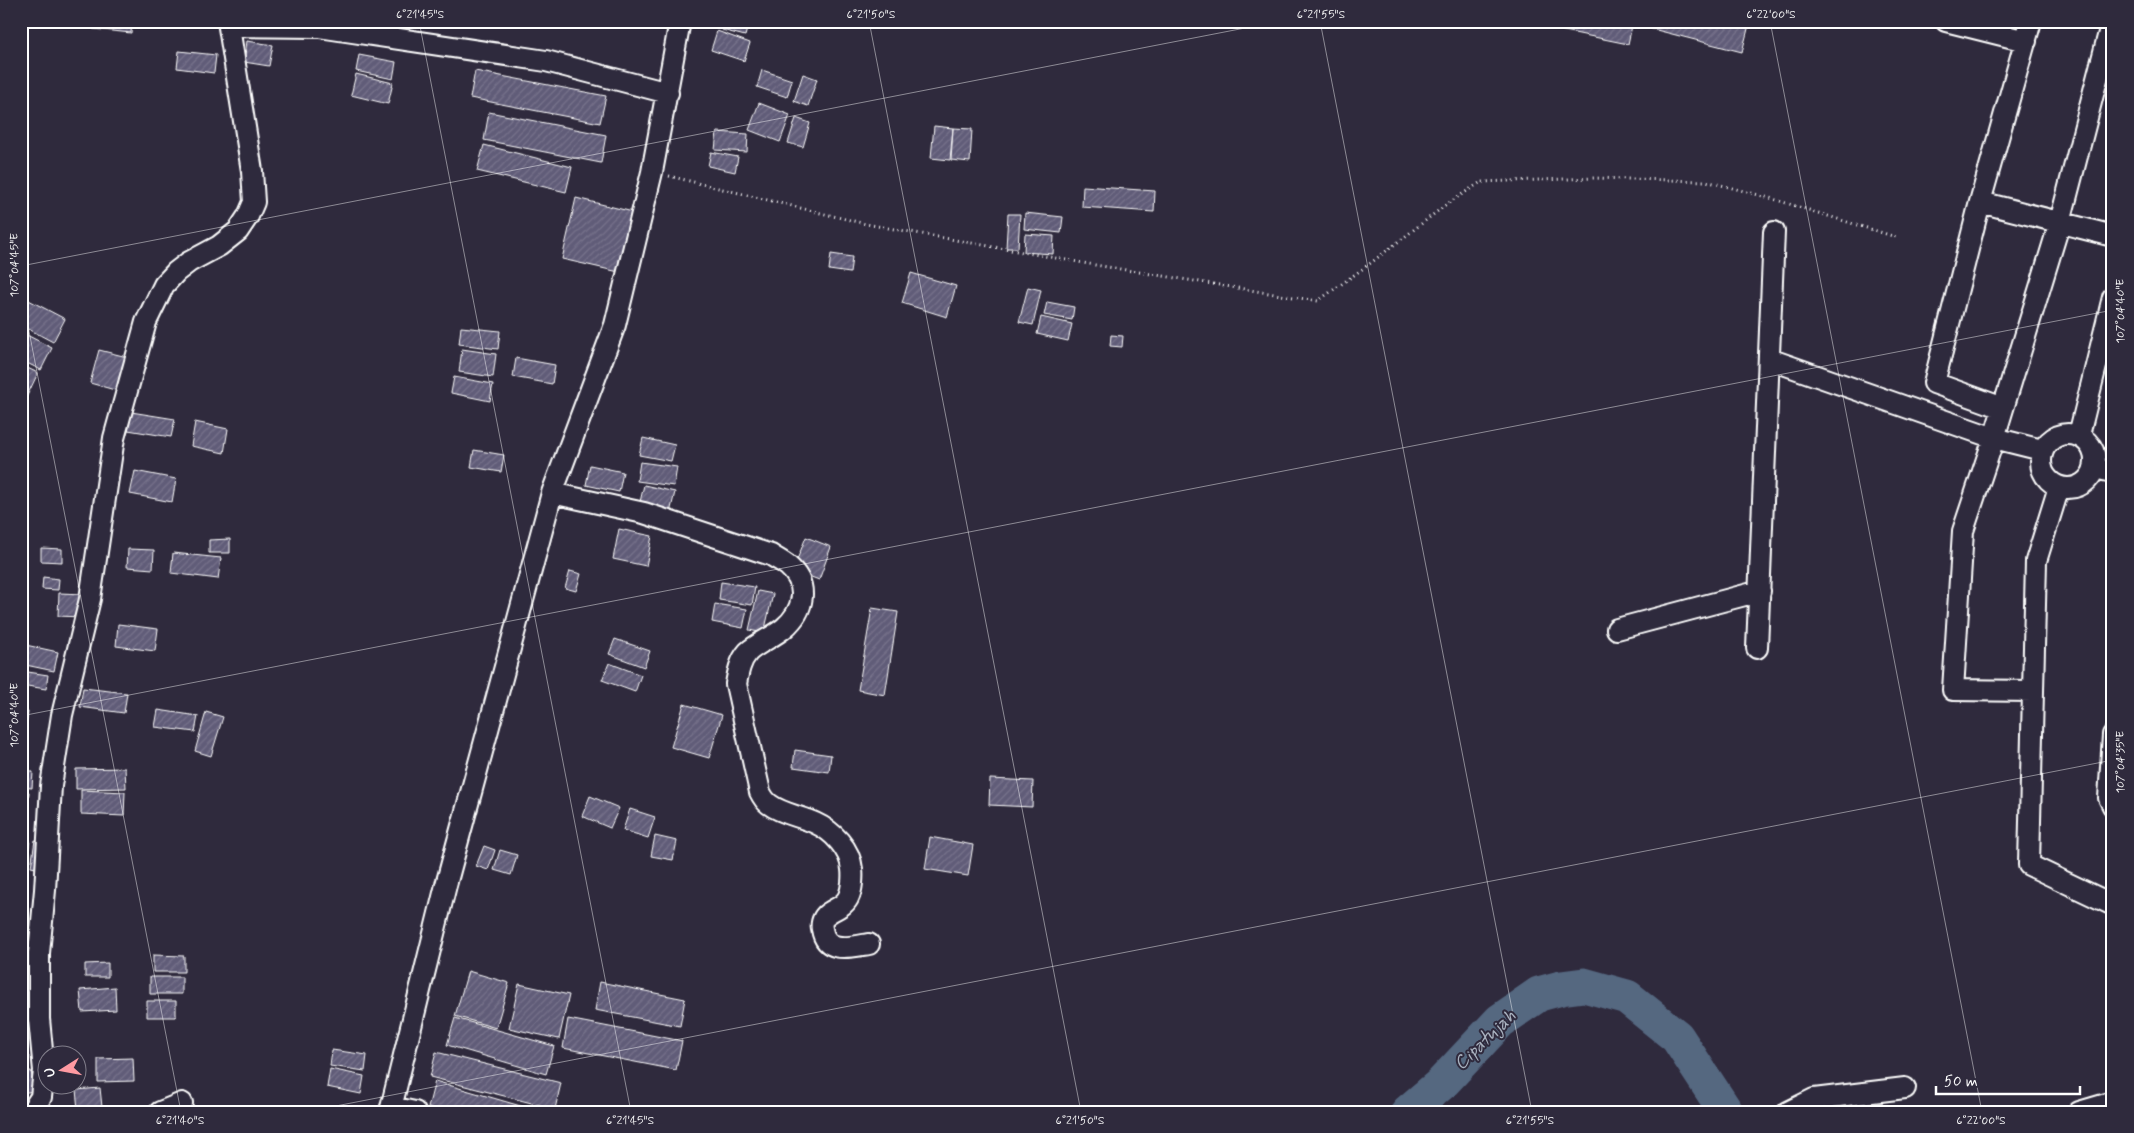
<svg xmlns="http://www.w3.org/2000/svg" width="2134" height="1133" font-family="Mynerve,sans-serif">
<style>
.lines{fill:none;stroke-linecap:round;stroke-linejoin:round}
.river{stroke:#546780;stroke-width:35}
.building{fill:url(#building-hatch);stroke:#fff}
.minor-casing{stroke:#fff;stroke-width:24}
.path{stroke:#fff;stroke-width:3;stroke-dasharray:1 4;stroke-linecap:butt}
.minor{stroke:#2f2a3d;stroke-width:20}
.ticks{fill:none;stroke:#fff;stroke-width:1;stroke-opacity:0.45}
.labels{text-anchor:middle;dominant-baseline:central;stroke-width:4;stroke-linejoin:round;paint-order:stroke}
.water-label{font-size:19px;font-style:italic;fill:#aab3c0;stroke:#2f2a3d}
.neatline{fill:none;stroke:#fff;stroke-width:2}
.ticks-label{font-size:12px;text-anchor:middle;fill:#fff}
</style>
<defs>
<pattern id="building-hatch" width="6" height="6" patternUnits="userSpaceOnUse" patternTransform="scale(1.25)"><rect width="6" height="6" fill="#605b78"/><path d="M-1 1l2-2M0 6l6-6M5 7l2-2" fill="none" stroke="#78748c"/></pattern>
</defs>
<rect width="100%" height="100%" fill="#2f2a3d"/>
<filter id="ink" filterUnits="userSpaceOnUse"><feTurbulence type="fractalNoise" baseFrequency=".02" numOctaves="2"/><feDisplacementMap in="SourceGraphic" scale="10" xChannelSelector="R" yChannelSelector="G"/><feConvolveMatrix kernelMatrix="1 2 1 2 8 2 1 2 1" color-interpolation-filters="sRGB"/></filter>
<g filter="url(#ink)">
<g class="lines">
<path class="river" d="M 1408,1112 L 1442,1083 L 1500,1021 L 1539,994 L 1561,988 L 1584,985 L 1627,997 L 1677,1037 L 1726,1112"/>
</g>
<path class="building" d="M 53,21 L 90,21 L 89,28 Z
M 94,21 L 132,21 L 131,33 L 93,29 Z
M 724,21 L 749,22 L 745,36 L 722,30 Z
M 1546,21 L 1633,21 L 1628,44 L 1545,27 Z
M 1634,21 L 1750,21 L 1742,52 L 1633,24 Z
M 717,31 L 750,43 L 744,61 L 711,50 Z
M 247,41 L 273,45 L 269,66 L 244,62 Z
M 179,51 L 216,55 L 214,73 L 177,68 Z
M 359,55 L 396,62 L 393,79 L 356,71 Z
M 762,70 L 792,80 L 787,97 L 757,87 Z
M 475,71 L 606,96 L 600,123 L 470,98 Z
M 356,74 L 393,83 L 388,104 L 351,95 Z
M 803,74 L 817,79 L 808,106 L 794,101 Z
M 759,103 L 790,115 L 780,142 L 749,130 Z
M 489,112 L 606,135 L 601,163 L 484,140 Z
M 796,118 L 810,123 L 803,147 L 788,143 Z
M 934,126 L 953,128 L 950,160 L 931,158 Z
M 953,128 L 972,129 L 970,162 L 951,160 Z
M 717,132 L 748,134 L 747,152 L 715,150 Z
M 484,145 L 572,167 L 566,192 L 477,171 Z
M 711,152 L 738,157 L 735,172 L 708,166 Z
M 1083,186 L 1155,191 L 1154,212 L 1082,207 Z
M 576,198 L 633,212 L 619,272 L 562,259 Z
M 1025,213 L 1063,217 L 1061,233 L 1024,229 Z
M 1008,214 L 1020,214 L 1018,248 L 1006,248 Z
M 1025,234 L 1054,236 L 1053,254 L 1024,252 Z
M 831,254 L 852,257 L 850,273 L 829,270 Z
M 911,273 L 956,286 L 947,317 L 902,303 Z
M 1028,287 L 1041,290 L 1033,325 L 1019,322 Z
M 21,296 L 65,319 L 53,342 L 21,325 Z
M 1047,302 L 1074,307 L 1072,320 L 1044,315 Z
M 1041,317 L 1072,324 L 1068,341 L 1037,334 Z
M 461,327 L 500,331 L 498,349 L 459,344 Z
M 21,332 L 52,348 L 41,370 L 21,360 Z
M 1111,335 L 1123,336 L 1122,347 L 1110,346 Z
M 462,349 L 496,354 L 493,377 L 459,372 Z
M 99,350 L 131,358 L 122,392 L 90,383 Z
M 516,358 L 555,365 L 552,384 L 513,377 Z
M 21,365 L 38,373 L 25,400 L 21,398 Z
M 454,377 L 493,384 L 490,401 L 451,393 Z
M 131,412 L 175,419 L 171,437 L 128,430 Z
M 195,422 L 228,429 L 224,453 L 191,446 Z
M 643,438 L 675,445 L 671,461 L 639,455 Z
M 474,450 L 504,455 L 501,472 L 471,467 Z
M 640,462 L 677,467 L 674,486 L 637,481 Z
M 590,465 L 623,472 L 619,492 L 586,485 Z
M 135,471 L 176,479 L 172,502 L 130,494 Z
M 644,485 L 675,492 L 670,513 L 639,506 Z
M 619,529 L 652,536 L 646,566 L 613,559 Z
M 806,537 L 831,547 L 819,580 L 793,570 Z
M 230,539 L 230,553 L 209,553 L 209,540 Z
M 41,548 L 62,549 L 62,562 L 41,561 Z
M 128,549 L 154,550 L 153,569 L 127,567 Z
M 173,553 L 221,558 L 218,579 L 171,573 Z
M 570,571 L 581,574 L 576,591 L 565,588 Z
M 43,577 L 59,579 L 58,590 L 42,589 Z
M 721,582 L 755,587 L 752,605 L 719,600 Z
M 758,591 L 773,594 L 764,633 L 749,630 Z
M 59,593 L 84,594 L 82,617 L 58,616 Z
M 715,604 L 747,609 L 743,628 L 712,622 Z
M 872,608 L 898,612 L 885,695 L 858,690 Z
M 118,624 L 158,629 L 155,651 L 116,646 Z
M 615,639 L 650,651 L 644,667 L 609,654 Z
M 21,644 L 58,652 L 54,671 L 21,664 Z
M 609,663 L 641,675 L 635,692 L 602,680 Z
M 21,671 L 48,675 L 46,689 L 21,685 Z
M 83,688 L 127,693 L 124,713 L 80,707 Z
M 684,704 L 722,715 L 709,758 L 671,747 Z
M 158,710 L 198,716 L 195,732 L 155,727 Z
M 21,711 L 28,712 L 25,734 L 21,733 Z
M 206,712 L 223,717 L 211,756 L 195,751 Z
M 795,750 L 831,755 L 829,772 L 793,767 Z
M 125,768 L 126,788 L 76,789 L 76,769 Z
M 21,771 L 33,772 L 32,788 L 21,787 Z
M 990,779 L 1033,781 L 1032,807 L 989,805 Z
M 81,790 L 125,792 L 124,816 L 81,814 Z
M 21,791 L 29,792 L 27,809 L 21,808 Z
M 590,796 L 619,808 L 610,828 L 582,816 Z
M 630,809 L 655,817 L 648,838 L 623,830 Z
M 655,836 L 677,841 L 673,860 L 651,856 Z
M 930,837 L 973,845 L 968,876 L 925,869 Z
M 21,839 L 30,840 L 26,866 L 21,866 Z
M 35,840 L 45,842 L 40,869 L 31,867 Z
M 484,846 L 495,850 L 488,870 L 476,866 Z
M 500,850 L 517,855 L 511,875 L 494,870 Z
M 153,955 L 184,956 L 184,972 L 153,972 Z
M 108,963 L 108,977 L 85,977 L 85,964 Z
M 468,971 L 509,983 L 496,1028 L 455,1016 Z
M 150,977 L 182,977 L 182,994 L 150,994 Z
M 600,982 L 685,999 L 680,1026 L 595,1010 Z
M 519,984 L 569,995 L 559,1039 L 509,1028 Z
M 115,987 L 116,1010 L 82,1012 L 80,990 Z
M 147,1001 L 176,1001 L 176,1017 L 147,1017 Z
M 455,1018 L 554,1046 L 546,1074 L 447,1045 Z
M 568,1019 L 682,1041 L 676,1070 L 563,1048 Z
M 332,1050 L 367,1055 L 365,1071 L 330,1066 Z
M 436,1052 L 561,1083 L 555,1109 L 430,1077 Z
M 21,1055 L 26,1055 L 28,1070 L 21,1071 Z
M 133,1058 L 134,1081 L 98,1082 L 98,1059 Z
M 330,1069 L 364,1076 L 361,1094 L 327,1087 Z
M 31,1071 L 34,1091 L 21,1093 L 21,1072 Z
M 435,1081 L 541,1112 L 441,1112 L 428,1108 Z
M 100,1088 L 102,1107 L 78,1109 L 76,1090 Z"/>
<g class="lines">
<g class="minor-casing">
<path id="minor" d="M 1946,21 L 2026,41
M 229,26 L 319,27 L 546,61 L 668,93
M 1980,202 L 2113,236
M 1769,359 L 1994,438 L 2042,450
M 2003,408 L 1934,383 L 1980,202 L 2031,21
M2041 461a27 27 0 1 1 54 0a27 27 0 1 1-54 0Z
M 2079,435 L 2113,297
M 2094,468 L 2113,472
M 2059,487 L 2036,561 L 2029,865 L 2113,905
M 552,493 L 644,513 L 771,555 C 777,559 783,562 788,566 C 810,585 804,611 784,628 C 773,637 758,643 748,652 C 740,661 738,673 736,684 L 760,792 C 762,796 765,801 769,804 C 782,814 800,816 815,823 C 833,831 850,849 852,869 C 853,877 852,889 849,896 C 845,907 834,908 826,915 C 822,919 821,925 822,929 C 826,954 850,947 869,944
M 1617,629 L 1760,591
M 1757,648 L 1774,232
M 2032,691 L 1953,690 L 1963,531 L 1994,438 L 2060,222 L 2112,21
M 2113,735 L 2109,798 L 2113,806
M 391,1107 L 415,1112
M 31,1112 L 41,1097 L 44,1071 L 39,1019 L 39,953 L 45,890 L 51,786 L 62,715 L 90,599 L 114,438 L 146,322 L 164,285 L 176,272 L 189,262 L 219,246 L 238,231 L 248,216 L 254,202 L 252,171 L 228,21
M 160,1112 L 182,1103
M 390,1112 L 446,885 L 552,493 L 615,325 L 652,172 L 680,21
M 1788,1112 L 1814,1099 L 1905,1088
M 2079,1112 L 2113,1102"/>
</g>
<path class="path" d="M 669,176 L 866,224 L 1089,264 L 1318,301 L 1372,262 L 1447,204 L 1481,182 L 1594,178 L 1706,181 L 1770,198 L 1899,238"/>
<use href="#minor" class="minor"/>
</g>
</g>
<path class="ticks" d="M 419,21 L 631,1112M 869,21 L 1081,1112M 1320,21 L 1532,1112M 1770,21 L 1982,1112M 21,266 L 1281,21M 21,290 L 181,1112M 21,716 L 2113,310M 305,1112 L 2113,760"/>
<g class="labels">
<g class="water-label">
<text transform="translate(1485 1040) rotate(-44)">Cipatujah</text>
</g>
</g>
<rect width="2134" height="1133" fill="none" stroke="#2f2a3d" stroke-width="55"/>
<g transform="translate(62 1070) rotate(259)"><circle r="24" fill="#2f2a3d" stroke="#827f8b"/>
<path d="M0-4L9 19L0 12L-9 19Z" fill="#ff9aa2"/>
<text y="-8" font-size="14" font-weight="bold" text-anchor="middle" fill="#ffffff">U</text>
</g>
<path d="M1936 1086v8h144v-8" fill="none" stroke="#ffffff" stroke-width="2.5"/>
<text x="1944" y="1086" font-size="15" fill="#ffffff" stroke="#2f2a3d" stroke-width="4" paint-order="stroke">50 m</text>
<rect x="28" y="28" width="2078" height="1078" class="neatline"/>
<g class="ticks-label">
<text x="420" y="18">6°21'45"S</text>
<text x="871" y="18">6°21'50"S</text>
<text x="1321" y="18">6°21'55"S</text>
<text x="1771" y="18">6°22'00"S</text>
<text transform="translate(14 265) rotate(-90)" y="4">107°04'45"E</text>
<text transform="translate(2120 311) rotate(-90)" y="4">107°04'40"E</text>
<text transform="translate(14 715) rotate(-90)" y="4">107°04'40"E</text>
<text transform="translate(2120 762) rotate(-90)" y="4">107°04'35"E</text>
<text x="180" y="1124">6°21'40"S</text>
<text x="630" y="1124">6°21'45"S</text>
<text x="1080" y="1124">6°21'50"S</text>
<text x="1530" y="1124">6°21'55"S</text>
<text x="1981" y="1124">6°22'00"S</text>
</g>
</svg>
